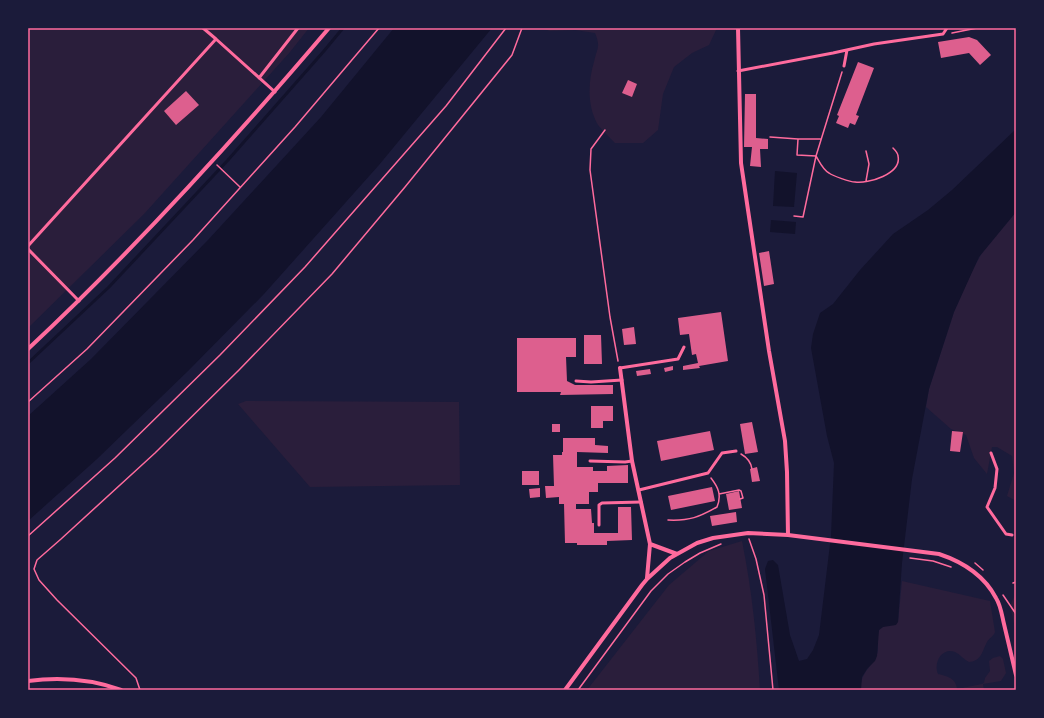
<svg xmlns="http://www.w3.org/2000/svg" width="1044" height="718" font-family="'Nunito Sans',sans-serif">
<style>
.green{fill:#2a1e3b}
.water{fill:#12122b}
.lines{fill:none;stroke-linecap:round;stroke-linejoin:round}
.stream{stroke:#12122b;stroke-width:3}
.building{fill:#dd5f8e}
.path{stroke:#ff6b9d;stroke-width:1.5}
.service{stroke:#ff6b9d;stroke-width:3}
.minor{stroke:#ff6b9d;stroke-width:4}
.neatline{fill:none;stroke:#ff6b9d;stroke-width:1.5}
</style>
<rect width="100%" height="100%" fill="#1b1b3a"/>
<path class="green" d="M 28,28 L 309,28 L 290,52 L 144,214 L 28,328 Z
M 541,28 L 717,28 L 709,45 L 692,53 L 674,67 L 663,94 L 658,130 L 643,143 L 615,143 C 609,137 603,131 598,125 C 587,107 588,81 594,62 C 597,47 601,48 595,33 L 575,30 L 550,31 Z
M 1016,212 L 1016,501 L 1007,496 L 1014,473 L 1012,456 L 997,447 L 992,447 L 987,474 L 974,458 L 966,435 L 951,429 L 926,407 L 929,389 L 954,312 L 973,269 L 982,253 Z
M 246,401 L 459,402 L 460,485 L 310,487 L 238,404 Z
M 742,541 C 752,590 757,640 760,690 L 587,690 L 669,585 L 709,551 Z
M 902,581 L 990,601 L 995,632 C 994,636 990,637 987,642 C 982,651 982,661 969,662 C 963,659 960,654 955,652 C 942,647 933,663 938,674 C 947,676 956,678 957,689 L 982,684 L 984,683 L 985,678 L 990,671 L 989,661 L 993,658 L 1000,656 L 1003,659 L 1006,673 L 1001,681 L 983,684 L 984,690 L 861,690 C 859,674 872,667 877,654 C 880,646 875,636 880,629 C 884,625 893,624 898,622 Z
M 1016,593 L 1016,633 L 1010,605 Z"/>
<path class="water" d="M 394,28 L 492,28 L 379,165 L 264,294 L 188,371 L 97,459 L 28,521 L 28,416 L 91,359 L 208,240 L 321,117 Z
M 1016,129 L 1016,212 L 979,257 L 954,312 L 929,389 L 912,479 L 902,563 L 898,622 L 896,625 L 883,627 L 879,630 L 877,656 L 875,661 L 867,669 L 862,677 L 861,690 L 779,690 L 765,569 L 768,561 L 773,560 L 778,565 L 790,635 L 799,661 L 807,659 L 813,650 L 819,635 L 831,536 L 834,463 L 827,436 L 811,348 L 813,334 L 820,313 L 833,304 L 860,270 L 893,234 L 928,210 L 952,190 Z
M 775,171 L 797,173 L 794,207 L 773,206 Z
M 771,220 L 796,222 L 795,234 L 770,232 Z"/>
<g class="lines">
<path class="stream" d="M 28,363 L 109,287 L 228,160 L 324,51 L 343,28"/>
</g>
<path class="building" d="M 969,37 L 977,40 L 991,55 L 980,65 L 969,53 L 941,58 L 938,42 Z
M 858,62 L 874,68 L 856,115 L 859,116 L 855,125 L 850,123 L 848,128 L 836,123 L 839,116 L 837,115 Z
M 628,80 L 637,84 L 632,97 L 622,93 Z
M 186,91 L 199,105 L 176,125 L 164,111 Z
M 745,94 L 756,94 L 756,138 L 768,139 L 768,149 L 760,149 L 761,167 L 750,166 L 752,147 L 744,147 Z
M 769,251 L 774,284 L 764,286 L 759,253 Z
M 721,312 L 728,361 L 699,366 L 700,368 L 683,370 L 683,366 L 698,363 L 696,354 L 692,355 L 689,334 L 680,335 L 678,318 Z
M 634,327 L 636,344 L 624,345 L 622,329 Z
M 584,335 L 601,335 L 602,364 L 584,364 Z
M 517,338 L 576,338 L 576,357 L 566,357 L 567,381 L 575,385 L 613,385 L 613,394 L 560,395 L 561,392 L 517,392 Z
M 673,366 L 673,370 L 665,372 L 664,368 Z
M 650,369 L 651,374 L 637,376 L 636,371 Z
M 591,406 L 613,406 L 613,421 L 603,421 L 603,428 L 591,428 Z
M 752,422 L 758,452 L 745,454 L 740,424 Z
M 552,424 L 560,424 L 560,432 L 552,432 Z
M 710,431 L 714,450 L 661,461 L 657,441 Z
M 952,431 L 963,432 L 960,452 L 950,451 Z
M 563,438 L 595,438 L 595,445 L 608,446 L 608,453 L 577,452 L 577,467 L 593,467 L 593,471 L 607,471 L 607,466 L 628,465 L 628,483 L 598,483 L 598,492 L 589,492 L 589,504 L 576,504 L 576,509 L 591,509 L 592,523 L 594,523 L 594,533 L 618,533 L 618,507 L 631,507 L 632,540 L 607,541 L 607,545 L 577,545 L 577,543 L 565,543 L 564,504 L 559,504 L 559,497 L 546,498 L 545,486 L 554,486 L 553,455 L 562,455 L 562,452 L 563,452 Z
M 757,467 L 760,481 L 752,482 L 750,469 Z
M 522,471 L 539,471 L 539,485 L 522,485 Z
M 712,487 L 715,501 L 671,510 L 668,496 Z
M 540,488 L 540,497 L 530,498 L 529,489 Z
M 739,491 L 742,508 L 729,510 L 726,494 Z
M 736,512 L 737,522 L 712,526 L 710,516 Z"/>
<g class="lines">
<path class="path" d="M 952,33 L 977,28
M 842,72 L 816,156 C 819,161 823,170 829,173 C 833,176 850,182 855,182 C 868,184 902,174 898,156 C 898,154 895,150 893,148
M 605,130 L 591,149 L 590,170 L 610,317 L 618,361
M 770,137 L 798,139
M 217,165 L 240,187
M 866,181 L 869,164 L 866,151
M 794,216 L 803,217 L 816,156 L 797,155 L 798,139 L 820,139
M 28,402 L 87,349 L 193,240 L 295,127 L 379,28
M 741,454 C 748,458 751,462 752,469
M 719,494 L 739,490 L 741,491 L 743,498 L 740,499
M 668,520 C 690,521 699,517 717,507 C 722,495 718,487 711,478
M 28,536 L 115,458 L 220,355 L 305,267 L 446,106 L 506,28
M 749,539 L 756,559 L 764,595 L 773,690
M 910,558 L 933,561 L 951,567
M 975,563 L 983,570
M 1013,583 L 1016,582
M 1003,595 L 1016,614
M 140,690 L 136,678 L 57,600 L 39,580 L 34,569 L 37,560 L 61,539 L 155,453 L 239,370 L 332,274 L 405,187 L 512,55 L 522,28
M 578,690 L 651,591 L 668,574 L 685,562 L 700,553 L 721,544"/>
<path class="service" d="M 203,28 L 216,39
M 844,66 L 847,50
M 738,71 L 833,53 L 874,44 L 943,34 L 947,28
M 259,78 L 298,28
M 28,246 L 216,39 L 275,92
M 28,249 L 79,301
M 620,368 L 678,359 L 684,347
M 576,381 L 591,382 L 622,380
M 991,453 L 997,469 L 995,488 L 987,507 L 1006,534 L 1012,535
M 590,461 L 625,462 L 632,461
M 639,490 L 708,473 L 722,453 L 736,451
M 599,525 L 599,505 L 602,503 L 641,502"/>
<path class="minor" d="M 738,28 L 741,163 L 769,351 L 785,441 L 787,472 L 788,535
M 28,349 C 135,249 234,140 329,28
M 620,368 L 632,461 L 650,544 L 647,578
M 650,544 L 677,554
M 28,681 C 59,677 91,679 121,690
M 565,690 L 642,585 L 647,579 L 670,558 L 697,543 L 713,538 L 748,533 L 788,535 L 939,554 C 963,562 984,575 996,598 C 1001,606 1002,616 1004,624 C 1008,641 1012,658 1016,675"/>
</g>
<rect width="1044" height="718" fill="none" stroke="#1b1b3a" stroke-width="58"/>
<rect x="29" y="29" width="986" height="660" class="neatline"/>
</svg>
